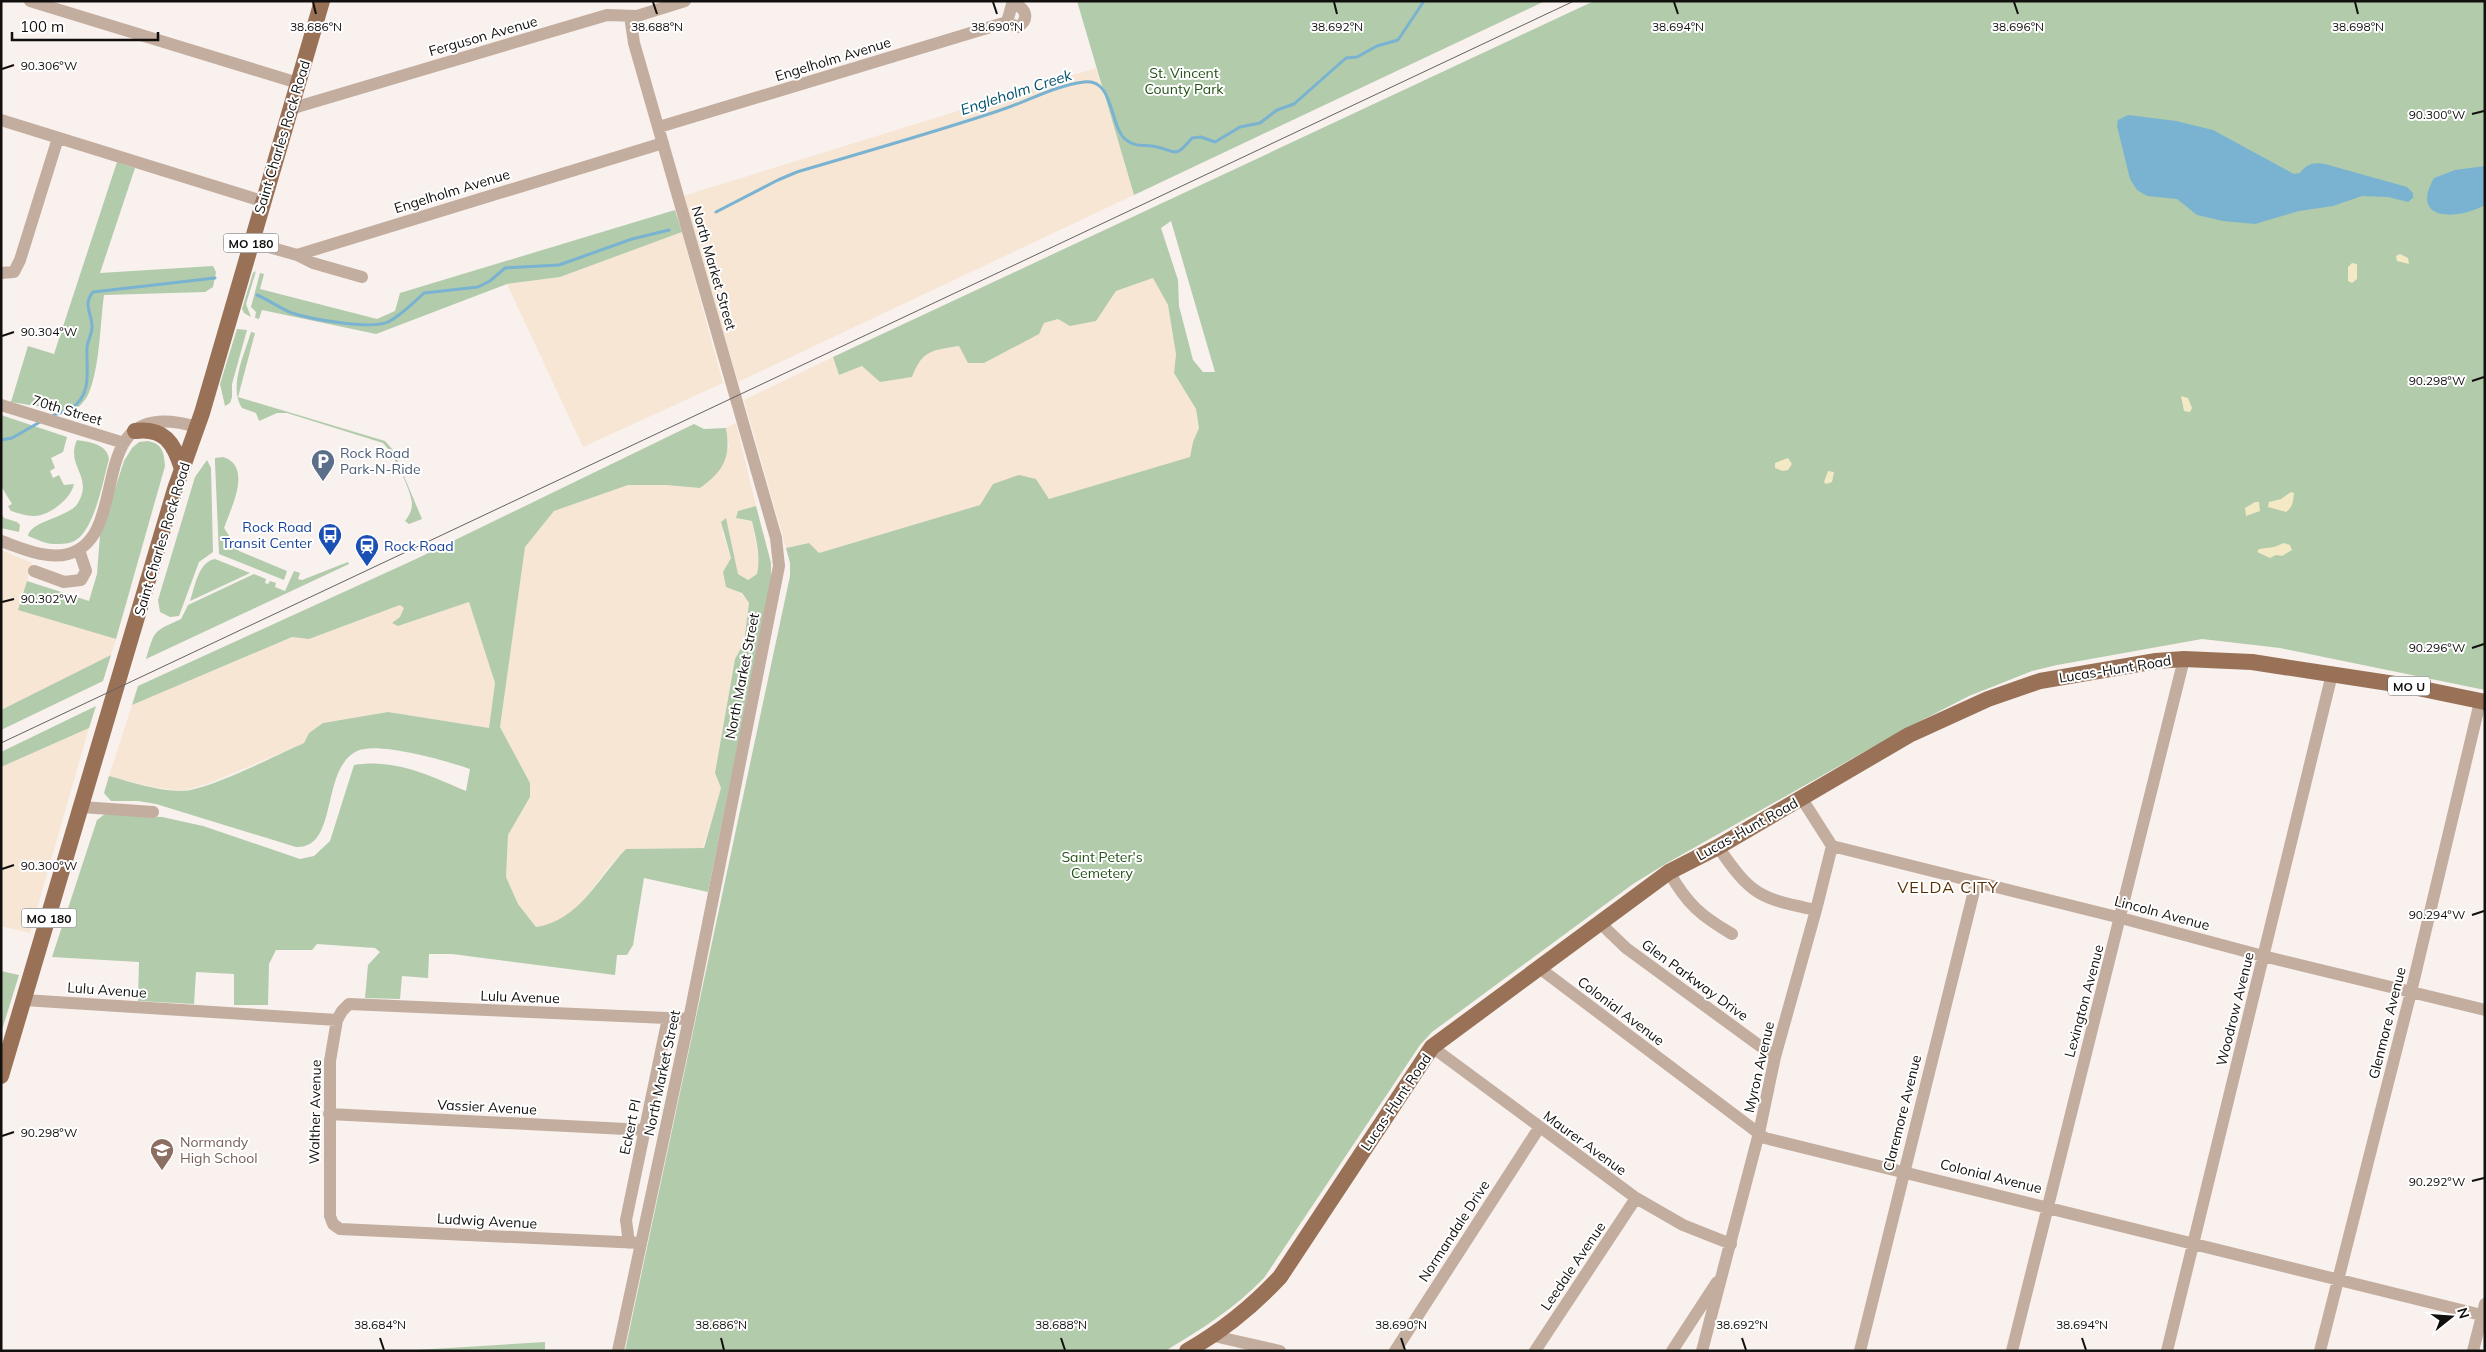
<svg xmlns="http://www.w3.org/2000/svg" width="2486" height="1352" font-family="Mulish,sans-serif">
<style>
.industrial{fill:#f7e6d4}
.green{fill:#b2cbab;fill-rule:evenodd}
.sand{fill:#f3e9c4}
.water{fill:#79b3d1}
.lines{fill:none;stroke-linecap:round;stroke-linejoin:round}
.stream{stroke:#79b3d1;stroke-width:3}
.minor{stroke:#c3ad9e;stroke-width:12}
.major{stroke:#997157;stroke-width:16}
.tram{stroke:#666260;stroke-width:1}
.ticks{fill:none;stroke:#12100e;stroke-width:2}
.labels{text-anchor:middle;dominant-baseline:central;stroke-width:4;stroke-linejoin:round;paint-order:stroke}
.shield{fill:#fff;stroke:#595856;stroke-width:1}
.shield-label{font-size:12px;font-weight:bold;fill:#12100e}
.street-label{font-size:14px;fill:#12100e;stroke:#fff}
.park-label{font-size:14px;fill:#225114;stroke:#fff}
.service-label{font-size:14px;fill:#4e5e75;stroke:#fff;text-anchor:start}
.transit-label{font-size:14px;fill:#164399;stroke:#fff;text-anchor:end}
.education-label{font-size:14px;fill:#785e54;stroke:#fff;text-anchor:start}
.water-label{font-size:15px;font-style:italic;fill:#00516e;stroke:#fff}
.quarter-label{font-size:16px;letter-spacing:1px;fill:#593003;stroke:#fff}
.ticks-label{font-size:12px;text-anchor:middle;fill:#12100e;stroke:#fff;stroke-width:4;stroke-linejoin:round;paint-order:stroke}
</style>
<rect width="100%" height="100%" fill="#f8f1ee"/>
<path class="industrial" d="M 1096,68 L 1134,195 L 738,382 L 683,196 Z
M 682,232 L 723,383 L 583,447 L 507,284 L 560,277 Z
M 1153,278 L 1168,304 L 1176,354 L 1174,373 L 1196,409 L 1199,428 L 1193,442 L 1191,457 L 1049,499 L 1036,479 L 993,484 L 980,505 L 819,553 L 808,543 L 786,548 L 744,400 L 833,357 L 839,375 L 862,366 L 912,377 L 919,359 L 929,351 L 959,346 L 1058,319 L 1096,321 L 1116,291 Z
M 736,423 L 756,506 L 739,511 L 744,520 L 752,521 L 759,562 L 757,574 L 748,580 L 738,574 L 726,519 L 722,532 L 731,558 L 723,572 L 749,603 L 744,643 L 735,659 L 715,773 L 721,788 L 703,848 L 626,849 L 608,868 L 578,908 L 551,924 L 536,927 L 518,904 L 506,877 L 508,835 L 530,797 L 530,783 L 500,727 L 525,547 L 554,511 L 628,485 L 666,485 L 701,488 L 729,447 L 726,428 Z
M 1,550 L 32,563 L 19,610 L 116,639 L 111,655 L 1,710 Z
M 469,602 L 495,683 L 489,728 L 388,712 L 323,723 L 309,733 L 304,743 L 210,783 L 182,791 L 153,787 L 109,776 L 132,705 L 292,637 L 309,639 L 400,605 L 405,608 L 398,626 Z
M 89,728 L 30,933 L 1,926 L 1,767 Z"/>
<path class="green" d="M 1077,1 L 1545,1 L 1134,195 Z
M 1594,1 L 2485,1 L 2485,690 L 2280,648 L 2202,639 L 2057,665 L 2032,671 L 1969,696 L 1901,731 L 1667,863 L 1633,884 L 1432,1032 L 1420,1045 L 1264,1278 C 1235,1308 1202,1329 1165,1351 L 625,1351 L 790,576 L 790,563 L 786,548 L 809,543 L 819,553 L 980,505 L 993,484 L 1019,475 L 1036,479 L 1049,499 L 1190,457 L 1193,442 L 1199,428 L 1196,409 L 1174,373 L 1176,354 L 1168,305 L 1153,278 L 1116,291 L 1096,321 L 1070,326 L 1058,319 L 1044,323 L 1039,334 L 984,363 L 968,363 L 959,346 C 931,351 923,349 912,377 L 880,382 L 862,366 L 839,375 L 833,357 ZM 1171,221 L 1215,372 L 1203,372 L 1193,360 L 1179,306 L 1178,280 L 1161,228 Z
M 117,162 L 135,168 L 100,273 L 213,266 L 216,272 L 213,287 L 205,292 L 104,295 C 100,324 100,368 88,395 C 83,404 75,411 66,415 L 42,407 L 11,402 L 28,346 L 54,354 Z
M 675,210 L 682,232 L 560,277 L 507,284 L 376,334 L 262,310 L 259,319 L 255,318 L 256,312 L 251,307 L 260,273 L 264,274 L 260,289 L 377,319 L 395,311 L 400,293 Z
M 256,271 L 246,304 L 251,317 L 244,313 L 242,309 L 253,273 Z
M 237,329 L 247,330 L 232,384 L 232,397 L 230,403 L 225,406 L 220,384 Z
M 251,332 L 255,333 L 238,397 L 385,441 L 393,450 L 422,519 L 409,524 L 405,521 C 409,516 412,511 412,503 C 411,490 393,452 383,443 L 287,413 L 277,413 L 259,421 L 256,413 L 242,408 C 228,387 245,353 251,332 Z
M 1,415 L 67,437 L 63,452 L 51,458 L 55,468 L 50,471 L 53,478 L 59,475 L 64,485 L 74,484 C 71,499 49,516 34,516 C 26,516 18,513 11,511 L 8,506 L 12,504 L 1,486 Z
M 694,424 L 704,429 L 726,428 C 731,457 724,471 700,488 L 666,485 L 628,485 L 554,511 L 525,547 L 500,727 L 530,783 L 530,797 L 508,835 L 506,877 L 518,904 L 536,927 C 579,921 598,878 626,849 L 704,848 L 721,788 L 715,773 L 735,659 L 744,643 L 749,603 L 742,593 L 726,587 L 723,572 L 731,558 L 721,522 L 726,518 L 738,574 L 748,580 L 757,574 C 761,556 756,539 752,521 L 736,518 L 738,511 L 756,506 L 771,563 L 771,581 L 708,892 L 644,878 L 633,945 L 627,955 L 617,955 L 615,975 L 452,954 L 429,954 L 428,978 L 402,976 L 400,999 L 365,998 L 368,965 L 380,952 L 375,948 L 317,944 L 312,950 L 276,950 L 269,964 L 268,1005 L 234,1005 L 234,974 L 196,972 L 194,1004 L 138,1001 L 139,962 L 52,957 L 97,820 L 105,814 L 162,817 L 203,826 L 300,859 L 314,856 L 330,841 L 354,765 C 394,758 431,776 466,791 L 470,769 C 447,761 378,741 357,751 C 320,769 339,849 296,847 L 156,804 L 138,801 L 111,801 L 104,793 L 109,776 C 132,782 157,791 181,791 C 208,791 276,755 304,743 L 309,733 L 323,723 L 388,712 L 489,728 L 495,683 L 469,602 L 398,626 L 392,623 L 400,617 L 404,608 L 400,605 L 309,639 L 292,637 L 132,705 L 138,686 L 416,559 Z
M 77,440 C 90,442 107,444 109,459 C 103,480 95,528 76,540 C 71,544 61,544 54,544 C 46,544 36,539 28,536 C 30,521 70,517 78,503 C 94,476 65,466 77,440 Z
M 148,441 C 163,444 164,453 165,466 L 116,639 L 18,610 L 27,581 L 89,601 L 97,574 L 100,535 L 124,461 L 132,448 L 139,442 Z
M 223,457 C 253,466 231,508 224,528 L 239,551 L 287,571 L 284,580 L 219,554 L 215,463 L 215,458 Z
M 207,460 L 211,468 L 213,552 L 199,562 L 179,616 L 170,617 L 160,612 L 158,600 L 195,477 Z
M 1,513 L 4,518 L 17,522 L 20,525 L 19,532 L 1,528 Z
M 215,559 L 250,573 L 190,601 C 195,587 198,562 215,559 Z
M 348,562 L 349,564 L 146,659 C 155,629 153,632 181,619 L 188,605 L 254,574 L 266,579 L 265,583 L 268,584 L 270,581 L 276,583 L 275,587 L 285,591 L 294,571 L 300,573 L 298,579 L 302,580 Z
M 111,655 L 103,681 L 1,730 L 1,710 Z
M 96,706 L 89,728 L 1,767 L 1,752 Z
M 1,971 L 19,975 L 1,1033 Z
M 545,1342 L 545,1351 L 400,1351 Z"/>
<path class="sand" d="M 2400,254 L 2408,258 L 2409,264 L 2397,261 L 2396,256 Z
M 2352,263 L 2357,264 L 2357,279 L 2352,283 L 2348,281 L 2348,267 Z
M 2181,396 L 2188,398 L 2192,408 L 2190,412 L 2184,411 Z
M 1788,458 L 1792,464 L 1788,470 L 1783,471 L 1775,468 L 1775,463 Z
M 1828,471 L 1834,472 L 1832,482 L 1826,484 L 1824,482 Z
M 2291,492 L 2294,493 C 2293,502 2293,507 2286,512 L 2268,507 L 2269,502 L 2281,499 Z
M 2255,502 L 2259,502 L 2260,511 L 2246,516 L 2245,508 Z
M 2284,543 L 2290,545 L 2292,550 L 2282,556 L 2276,555 L 2270,558 L 2257,552 L 2259,549 L 2274,547 Z"/>
<path class="water" d="M 2128,115 L 2176,121 L 2213,130 L 2294,174 L 2300,173 C 2307,164 2313,162 2325,164 L 2407,187 L 2413,193 L 2413,198 L 2408,202 L 2388,197 L 2362,196 L 2333,206 L 2299,211 L 2255,224 L 2223,221 L 2197,215 L 2177,199 L 2147,196 L 2137,190 L 2130,179 L 2117,126 L 2118,120 Z
M 2485,166 L 2485,205 C 2458,220 2409,222 2434,178 L 2455,170 Z"/>
<g class="lines">
<path class="stream" d="M 716,212 L 778,180 L 797,172 C 864,152 932,133 998,111 C 1027,102 1053,86 1084,82 C 1114,78 1109,124 1125,139 C 1135,148 1146,144 1157,147 C 1178,152 1175,158 1192,138 L 1201,137 L 1215,142 L 1240,127 L 1260,123 L 1277,110 L 1294,104 L 1346,58 L 1357,57 L 1377,46 L 1398,40 L 1424,1
M 257,295 C 269,300 281,309 292,313 C 310,319 371,330 388,322 C 402,315 412,304 424,293 L 478,287 L 490,281 L 505,268 L 559,265 L 632,239 L 669,230
M 50,417 C 57,413 66,412 72,408 C 93,393 86,368 87,347 C 88,338 93,334 92,325 C 91,312 83,304 93,292 L 215,278
M 1,440 L 12,438 L 40,422"/>
<path class="minor" d="M 30,1 L 298,83
M 1006,22 L 1018,27 C 1030,19 1026,8 1014,4
M 290,109 L 607,15 L 637,16 L 685,1
M 1,120 L 262,201
M 659,127 L 1007,22 L 1013,1
M 251,242 L 297,255 L 663,143
M 297,255 L 313,263 L 362,277
M 1,273 L 14,272 L 20,260 L 58,138
M 1,405 L 124,443
M 1,541 C 21,548 47,560 68,554 C 136,536 78,391 197,427
M 34,571 L 64,582 L 81,580 L 86,571 L 79,550
M 82,807 L 153,812
M 1832,846 L 2121,918 L 2263,956 L 2485,1010
M 1718,847 C 1752,896 1759,898 1816,910
M 1669,872 C 1687,904 1701,916 1732,934
M 1600,923 L 1626,948 L 1775,1057
M 1538,967 L 1765,1138 L 2485,1316
M 24,1000 L 337,1020
M 1432,1047 L 1636,1198 L 1683,1225 L 1731,1244
M 329,1114 L 645,1130
M 629,1243 L 626,1220 L 668,1018
M 641,1243 L 340,1229 L 333,1224 L 330,1216 L 330,1061 L 337,1020 L 342,1011 L 349,1004 L 689,1019
M 1214,1336 L 1280,1351
M 618,1351 L 689,1019 L 779,566 L 776,538 L 634,43 L 630,16
M 1395,1351 L 1539,1128
M 1535,1351 L 1636,1198
M 1672,1351 L 1717,1282
M 1702,1351 L 1759,1133 L 1775,1057 L 1816,910 L 1832,846 L 1802,799
M 1860,1351 L 1976,883
M 2012,1351 L 2184,659
M 2167,1351 L 2332,674
M 2320,1351 L 2411,992 L 2480,702
M 2473,1351 L 2485,1304"/>
<path class="major" d="M 135,431 C 164,427 174,443 182,469
M 1,1076 L 175,489 L 202,413 L 322,1
M 1187,1351 C 1222,1331 1253,1306 1280,1277 L 1432,1047 L 1669,872 L 1718,847 L 1909,735 L 1988,699 L 2040,681 L 2156,661 L 2184,659 L 2252,662 L 2408,686 L 2485,702"/>
<path class="tram" d="M 1,743 L 1574,1"/>
</g>
<path class="ticks" d="M 313,2 L 316,14M 653,2 L 657,14M 993,2 L 997,14M 1334,2 L 1337,14M 1674,2 L 1678,14M 2014,2 L 2018,14M 2355,2 L 2358,14M 2,69 L 14,65M 2472,114 L 2484,111M 2,336 L 14,332M 2472,381 L 2484,377M 2,602 L 14,599M 2472,648 L 2484,644M 2,869 L 14,865M 2472,915 L 2484,911M 2,1136 L 14,1132M 2472,1181 L 2484,1178M 380,1338 L 384,1350M 721,1338 L 724,1350M 1061,1338 L 1065,1350M 1401,1338 L 1405,1350M 1742,1338 L 1746,1350M 2082,1338 L 2086,1350"/>
<defs>
<g id="parking-pin" transform="scale(1.25)"><path d="M0 17L-7.5 6A9.5 9.5 0 1 1 7.5 6Z" fill="#5c6f8a" stroke="#fff"/><path d="M-3.5-5.5H1a3.5 3.5 0 0 1 0 7H-1V5.5H-3.5ZM-1-3.4V-.6H.8a1.4 1.4 0 0 0 0-2.8Z" fill="#fff"/></g>
<g id="bus-pin" transform="scale(1.25)"><path d="M0 17L-7.5 6A9.5 9.5 0 1 1 7.5 6Z" fill="#1a4fb4" stroke="#fff"/><path d="M-5-6H5V4H4V6H2V4H-2V6H-4V4H-5ZM-3.5-4V0h7V-4ZM-3.5 1.2v1.5H-2V1.2ZM2 1.2v1.5H3.5V1.2Z" fill="#fff"/></g>
<g id="station-pin" transform="scale(1.25)"><path d="M0 17L-7.5 6A9.5 9.5 0 1 1 7.5 6Z" fill="#1a4fb4" stroke="#fff"/><path d="M-3-6H3Q5-6 5-4V2Q5 4 3 4L4.5 6H3L1.5 4h-3L-3 6H-4.5L-3 4Q-5 4-5 2V-4Q-5-6-3-6ZM-3.5-4v3h7v-3ZM-3.5 1v1.5H-2V1ZM2 1v1.5H3.5V1Z" fill="#fff"/></g>
<g id="school-pin" transform="scale(1.25)"><path d="M0 17L-7.5 6A9.5 9.5 0 1 1 7.5 6Z" fill="#8d6e63" stroke="#fff"/><path d="M0-5L7-2L0 1L-7-2ZM-4 1L0 2.5L4 1V4Q0 6-4 4Z" fill="#fff"/></g>
</defs>
<g fill-rule="evenodd">
<use href="#parking-pin" x="323" y="461"/>
<use href="#bus-pin" x="330" y="535"/>
<use href="#station-pin" x="367" y="546"/>
<use href="#school-pin" x="162" y="1150"/>
</g>
<g class="labels">
<g class="shield">
<rect x="223.5" y="233.5" width="55" height="19" rx="4"/>
<rect x="2388" y="676.5" width="42" height="19" rx="4"/>
<rect x="21.5" y="908.5" width="55" height="19" rx="4"/>
</g>
<g class="shield-label">
<text x="251" y="243">MO 180</text>
<text x="2409" y="686">MO U</text>
<text x="49" y="918">MO 180</text>
</g>
<g class="street-label">
<text transform="translate(483 36) rotate(-16)">Ferguson Avenue</text>
<text transform="translate(833 59) rotate(-17)">Engelholm Avenue</text>
<text transform="translate(282 137) rotate(-73)">Saint Charles Rock Road</text>
<text transform="translate(452 191) rotate(-17)">Engelholm Avenue</text>
<text transform="translate(714 268) rotate(74)">North Market Street</text>
<text transform="translate(67 410) rotate(17)">70th Street</text>
<text transform="translate(162 539) rotate(-73)">Saint Charles Rock Road</text>
<text transform="translate(2115 669) rotate(-9)">Lucas-Hunt Road</text>
<text transform="translate(742 676) rotate(-79)">North Market Street</text>
<text transform="translate(1747 829) rotate(-29)">Lucas-Hunt Road</text>
<text transform="translate(2162 913) rotate(15)">Lincoln Avenue</text>
<text transform="translate(1695 980) rotate(36)">Glen Parkway Drive</text>
<text transform="translate(107 990) rotate(4)">Lulu Avenue</text>
<text transform="translate(520 997) rotate(2)">Lulu Avenue</text>
<text transform="translate(2084 1001) rotate(-75)">Lexington Avenue</text>
<text transform="translate(2235 1009) rotate(-76)">Woodrow Avenue</text>
<text transform="translate(1621 1011) rotate(37)">Colonial Avenue</text>
<text transform="translate(2387 1023) rotate(-76)">Glenmore Avenue</text>
<text transform="translate(1759 1067) rotate(-77)">Myron Avenue</text>
<text transform="translate(662 1073) rotate(-78)">North Market Street</text>
<text transform="translate(1396 1102) rotate(-56)">Lucas-Hunt Road</text>
<text transform="translate(487 1107) rotate(3)">Vassier Avenue</text>
<text transform="translate(315 1112) rotate(-89)">Walther Avenue</text>
<text transform="translate(1902 1113) rotate(-76)">Claremore Avenue</text>
<text transform="translate(630 1127) rotate(-78)">Eckert Pl</text>
<text transform="translate(1585 1143) rotate(36)">Maurer Avenue</text>
<text transform="translate(1991 1176) rotate(14)">Colonial Avenue</text>
<text transform="translate(487 1221) rotate(3)">Ludwig Avenue</text>
<text transform="translate(1454 1231) rotate(-57)">Normandale Drive</text>
<text transform="translate(1573 1266) rotate(-56)">Leedale Avenue</text>
</g>
<g class="park-label">
<text x="1184" y="73">St. Vincent<tspan x="1184" dy="16">County Park</tspan></text>
<text x="1102" y="857">Saint Peter's<tspan x="1102" dy="16">Cemetery</tspan></text>
</g>
<g class="service-label">
<text x="340" y="453">Rock Road<tspan x="340" dy="16">Park-N-Ride</tspan></text>
</g>
<g class="transit-label">
<text x="312" y="527">Rock Road<tspan x="312" dy="16">Transit Center</tspan></text>
<text x="384" y="546" text-anchor="start">Rock Road</text>
</g>
<g class="education-label">
<text x="180" y="1142">Normandy<tspan x="180" dy="16">High School</tspan></text>
</g>
<g class="water-label">
<text transform="translate(1016 92) rotate(-18)">Engleholm Creek</text>
</g>
<g class="quarter-label">
<text x="1948" y="887">VELDA CITY</text>
</g>
</g>
<g class="ticks-label">
<text x="316" y="31">38.686°N</text>
<text x="657" y="31">38.688°N</text>
<text x="997" y="31">38.690°N</text>
<text x="1337" y="31">38.692°N</text>
<text x="1678" y="31">38.694°N</text>
<text x="2018" y="31">38.696°N</text>
<text x="2358" y="31">38.698°N</text>
<text x="49" y="70">90.306°W</text>
<text x="2437" y="119">90.300°W</text>
<text x="49" y="336">90.304°W</text>
<text x="2437" y="385">90.298°W</text>
<text x="49" y="603">90.302°W</text>
<text x="2437" y="652">90.296°W</text>
<text x="49" y="870">90.300°W</text>
<text x="2437" y="919">90.294°W</text>
<text x="49" y="1137">90.298°W</text>
<text x="2437" y="1186">90.292°W</text>
<text x="380" y="1329">38.684°N</text>
<text x="721" y="1329">38.686°N</text>
<text x="1061" y="1329">38.688°N</text>
<text x="1401" y="1329">38.690°N</text>
<text x="1742" y="1329">38.692°N</text>
<text x="2082" y="1329">38.694°N</text>
</g>
<rect width="2486" height="1352" fill="none" stroke="#12100e" stroke-width="5"/>
<g transform="translate(2451 1317) rotate(73)" stroke="#ffffff" stroke-width="4" paint-order="stroke">
<path d="M0-4L9 19L0 12L-9 19Z" fill="#12100e"/>
<text y="-8" font-size="14" font-weight="bold" text-anchor="middle" fill="#12100e">N</text>
</g>
<path d="M12 32v8h146v-8" fill="none" stroke="#12100e" stroke-width="2.5"/>
<text x="20" y="32" font-size="15" fill="#12100e" stroke="#ffffff" stroke-width="4" paint-order="stroke">100 m</text>
</svg>
